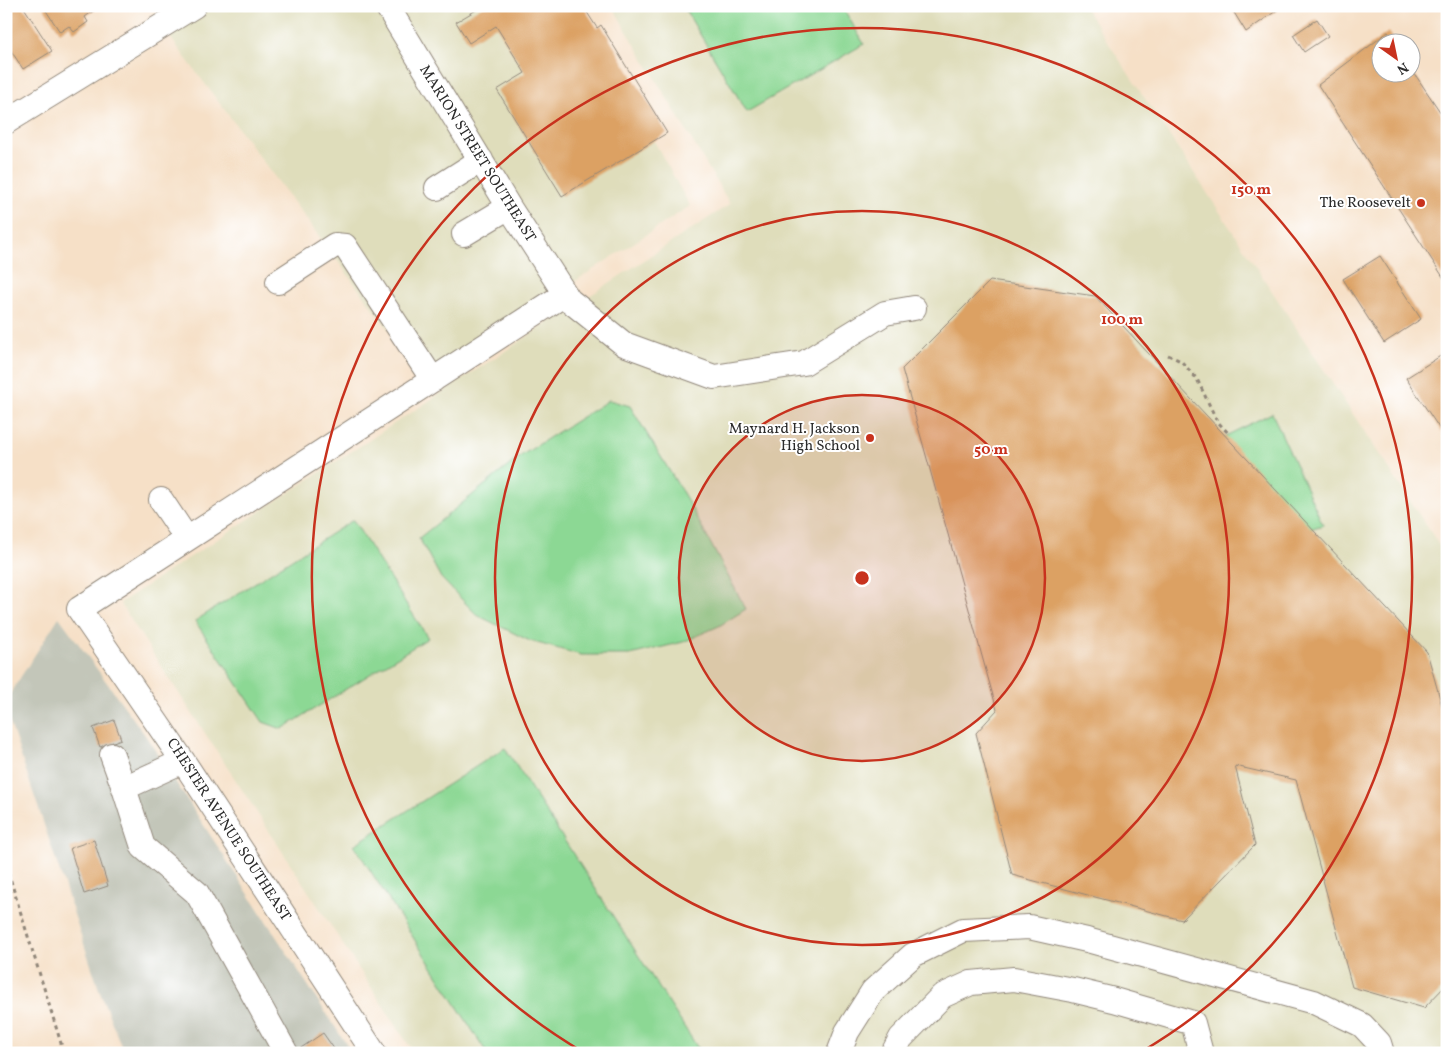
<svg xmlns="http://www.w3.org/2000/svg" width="1453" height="1059" font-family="Vollkorn,serif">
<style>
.built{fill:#dfddbb}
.industrial{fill:#c3c6b9}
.green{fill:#8cd894;stroke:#5c8260}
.building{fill:#dca163}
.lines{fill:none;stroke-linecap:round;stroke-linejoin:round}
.minor-casing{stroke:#908679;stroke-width:26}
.path{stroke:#908679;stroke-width:3;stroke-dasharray:4 4;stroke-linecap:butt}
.minor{stroke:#fff;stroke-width:24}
.ring{fill:none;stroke:#c8321e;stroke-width:2.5}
.poi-dot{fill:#c8321e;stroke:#fff;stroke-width:2}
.labels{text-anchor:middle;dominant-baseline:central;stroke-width:4;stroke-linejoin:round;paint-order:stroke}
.street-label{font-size:15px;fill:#2b2b2b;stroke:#fff}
.poi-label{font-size:15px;fill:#2b2b2b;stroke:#fff;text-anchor:end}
.centre{fill:#c8321e;stroke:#fff;stroke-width:2.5}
.ring-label{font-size:15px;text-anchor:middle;font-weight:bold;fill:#c8321e;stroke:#fff;stroke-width:4;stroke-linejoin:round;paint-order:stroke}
</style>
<rect width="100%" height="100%" fill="#fff"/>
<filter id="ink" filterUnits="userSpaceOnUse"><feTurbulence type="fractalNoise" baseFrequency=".02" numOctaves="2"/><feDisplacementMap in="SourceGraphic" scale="10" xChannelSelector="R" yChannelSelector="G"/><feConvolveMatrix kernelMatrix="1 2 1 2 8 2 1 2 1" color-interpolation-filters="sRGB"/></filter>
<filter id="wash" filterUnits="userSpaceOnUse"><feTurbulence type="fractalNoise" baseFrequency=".0096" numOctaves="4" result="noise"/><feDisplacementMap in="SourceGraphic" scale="20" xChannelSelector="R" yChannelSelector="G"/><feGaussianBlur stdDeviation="1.12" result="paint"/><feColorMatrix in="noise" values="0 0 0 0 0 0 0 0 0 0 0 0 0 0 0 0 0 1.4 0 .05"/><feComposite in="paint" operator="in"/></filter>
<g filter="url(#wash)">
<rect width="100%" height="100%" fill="#f6e0c7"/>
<path class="built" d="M 195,6 L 579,6 L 690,206 L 426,379 L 161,25 Z
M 612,6 L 1084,6 L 1447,557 L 1447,1053 L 414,1053 L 120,603 L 730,204 Z"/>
<path class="industrial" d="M 59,617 L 145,735 L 352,1053 L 124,1053 L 101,995 L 6,711 L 6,700 Z"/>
<path class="green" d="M 683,6 L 842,6 L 864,44 L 747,112 Z
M 609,400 L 630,406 L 686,498 L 746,609 L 719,626 L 683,642 L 630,655 L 581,655 L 530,641 L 477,615 L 441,578 L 419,538 L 522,455 Z
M 1272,413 L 1323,525 L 1228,554 L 1183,457 Z
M 353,520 L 428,638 L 282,729 L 263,722 L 195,621 Z
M 505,748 L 701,1053 L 487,1053 L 354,845 Z"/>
<g id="blocks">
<path class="building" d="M 6,6 L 23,6 L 52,51 L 23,69 L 6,43 Z
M 43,6 L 94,6 L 96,9 L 85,17 L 88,22 L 74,32 L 69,26 L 60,32 Z
M 483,6 L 583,6 L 597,28 L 601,25 L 667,133 L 562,196 L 497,90 L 525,73 L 496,26 L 469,43 L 456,22 Z
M 1230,6 L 1283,6 L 1246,32 Z
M 1317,19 L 1328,36 L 1304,52 L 1293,35 Z
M 1388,32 L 1395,42 L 1380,42 L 1380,72 L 1410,72 L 1410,67 L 1447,122 L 1447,283 L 1318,85 Z
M 1380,256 L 1421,319 L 1384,343 L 1343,279 Z
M 990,281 L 1095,296 L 1427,652 L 1447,724 L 1447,984 L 1424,1008 L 1352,987 L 1296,780 L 1235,766 L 1255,845 L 1182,920 L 1012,875 L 976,733 L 997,710 L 902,369 Z
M 1442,355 L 1447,362 L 1447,440 L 1406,378 Z
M 114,720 L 121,739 L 100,747 L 93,728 Z
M 94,840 L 108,886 L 84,894 L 70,848 Z
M 323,1033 L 337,1053 L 296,1053 L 295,1052 Z"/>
</g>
</g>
<g filter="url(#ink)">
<use href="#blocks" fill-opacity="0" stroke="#908679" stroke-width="1"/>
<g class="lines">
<g class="minor-casing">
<path id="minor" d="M 387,6 L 509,207 L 569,300 L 624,344 L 714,377 L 804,363 L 885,313 L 914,308
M 6,122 L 194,6
M 437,188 L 481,160
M 464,234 L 509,207
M 278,282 L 335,245 L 345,246 L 433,380
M 161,500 L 187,539
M 112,755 L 124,788
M 183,761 L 124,788 L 143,847 L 197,893 L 286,1053
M 374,1053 L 183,761 L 79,609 L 565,294
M 839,1053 L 847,1032 L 873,991 L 913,955 L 963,930 L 1029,927 L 1087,940 L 1314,1002 L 1362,1025 L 1379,1043 L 1382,1053
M 893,1053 L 901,1038 L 942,996 L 971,983 L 1014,979 L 1073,990 L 1114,1000 L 1193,1023 L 1201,1053"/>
</g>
<path class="path" d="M 1168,355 L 1181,361 L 1197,379 L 1217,421 L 1229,434
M 6,865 L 64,1053"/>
<use href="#minor" class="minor"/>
</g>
</g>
<circle cx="862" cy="578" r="183" fill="#c8321e" fill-opacity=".12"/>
<g class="ring">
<circle cx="862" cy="578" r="183"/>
<circle cx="862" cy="578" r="367"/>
<path d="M583 1052A550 550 0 1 1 1141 1052"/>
</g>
<g class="poi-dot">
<circle cx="1421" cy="203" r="5"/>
<circle cx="870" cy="438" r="5"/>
</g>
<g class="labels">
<g class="street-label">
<text transform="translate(477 154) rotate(58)">MARION STREET SOUTHEAST</text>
<text transform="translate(228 830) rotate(57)">CHESTER AVENUE SOUTHEAST</text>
</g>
<g class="poi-label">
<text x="1411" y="203">The Roosevelt</text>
<text x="860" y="429">Maynard H. Jackson<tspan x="860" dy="17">High School</tspan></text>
</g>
</g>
<circle cx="862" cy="578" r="8" class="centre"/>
<g class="ring-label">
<text x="1251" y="194">150 m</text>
<text x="1122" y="324">100 m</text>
<text x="991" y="454">50 m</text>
</g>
<rect width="1453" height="1059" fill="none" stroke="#fff" stroke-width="25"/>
<g transform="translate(1396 58) rotate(147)"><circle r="24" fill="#ffffff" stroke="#aaaaaa"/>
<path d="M0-4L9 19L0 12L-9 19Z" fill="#c8321e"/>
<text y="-8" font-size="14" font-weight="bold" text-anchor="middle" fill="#2b2b2b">N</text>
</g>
</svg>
